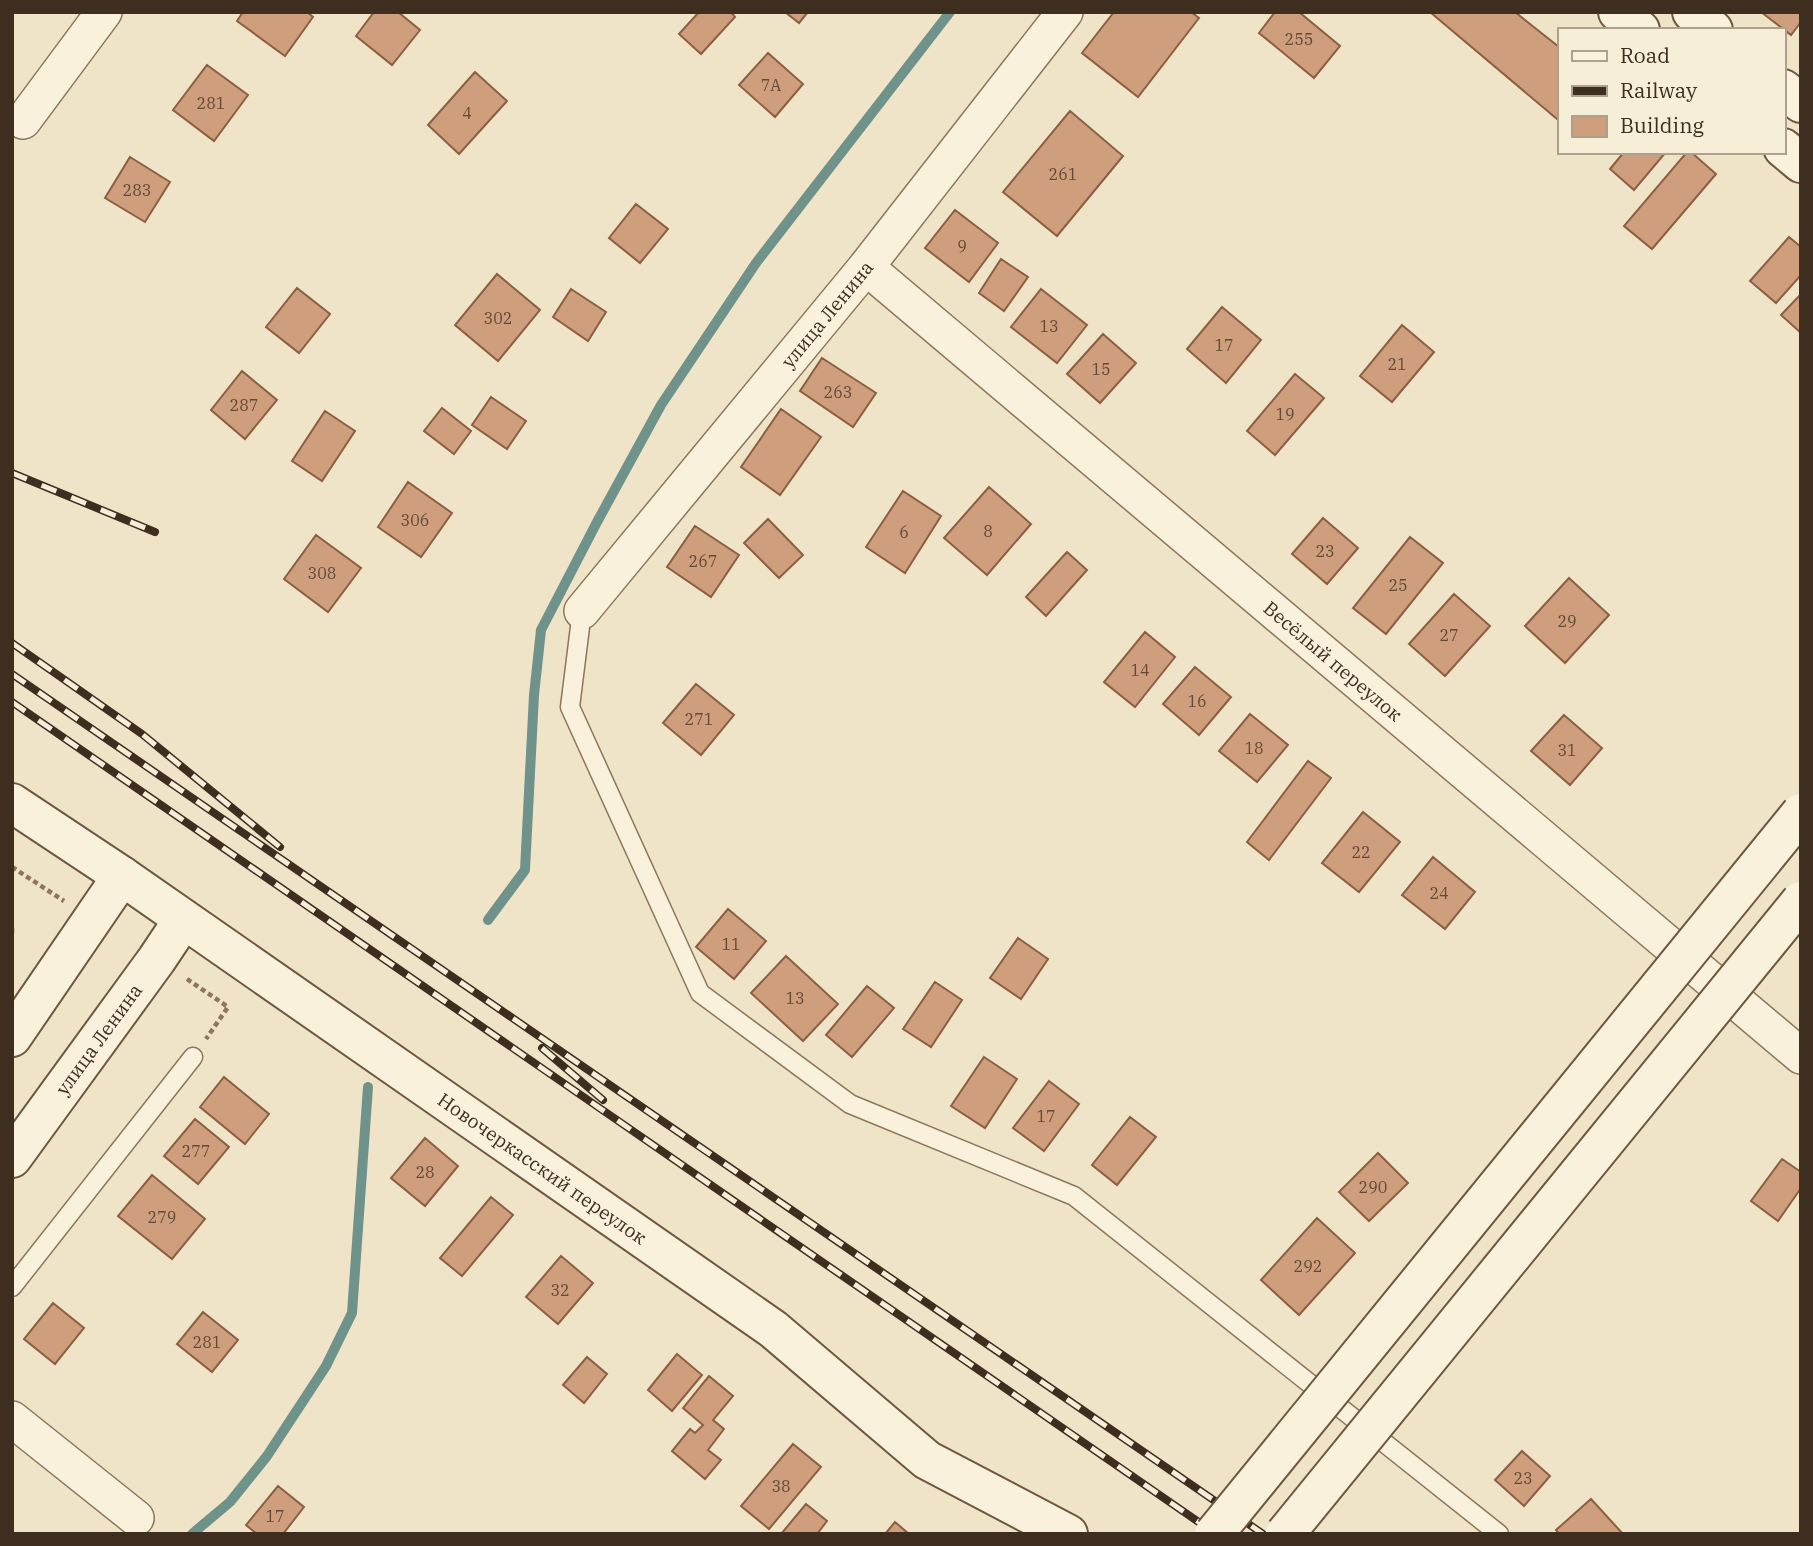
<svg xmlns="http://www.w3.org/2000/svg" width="1813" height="1546" font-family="'IBM Plex Serif',serif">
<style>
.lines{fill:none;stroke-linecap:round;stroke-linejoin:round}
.stream{stroke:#6f938a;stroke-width:10}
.building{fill:#cf9f7d;stroke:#8d5f41;stroke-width:2}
.lane-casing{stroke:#8d765c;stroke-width:21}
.street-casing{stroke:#8d765c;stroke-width:38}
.secondary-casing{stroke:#6f573f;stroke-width:42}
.path{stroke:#8d765c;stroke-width:4.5;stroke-dasharray:5 3.5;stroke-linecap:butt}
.lane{stroke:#faf1dc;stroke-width:18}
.street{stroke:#faf1dc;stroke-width:35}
.secondary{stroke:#faf1dc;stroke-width:38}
.rail-casing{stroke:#3d2e20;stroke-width:8}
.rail{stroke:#f7eed8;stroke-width:5;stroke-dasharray:16;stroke-linecap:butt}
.secondary-bridge-casing{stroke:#6f573f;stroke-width:42;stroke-linecap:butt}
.secondary-bridge{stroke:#faf1dc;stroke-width:38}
.labels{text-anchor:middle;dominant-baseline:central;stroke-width:5;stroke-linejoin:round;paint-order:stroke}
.number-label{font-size:16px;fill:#624a37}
.street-label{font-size:19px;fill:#3d2e20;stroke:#f7eed8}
</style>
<rect width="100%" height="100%" fill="#f0e4c8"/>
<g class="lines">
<path class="stream" d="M 488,920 L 525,870 L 534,695 L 541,630 L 597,522 L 661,405 L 756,263 L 950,12
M 192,1534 L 230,1502 L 267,1456 L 326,1366 L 352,1313 L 368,1087"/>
</g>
<path class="building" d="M 243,12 L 307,12 L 313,17 L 285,56 L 237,21 Z
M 374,12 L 398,12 L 420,30 L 392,65 L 356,36 Z
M 699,12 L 731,12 L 735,17 L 701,54 L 679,34 Z
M 785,12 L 808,12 L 799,23 Z
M 1114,12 L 1191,12 L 1199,18 L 1138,97 L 1082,53 Z
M 1275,12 L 1299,12 L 1340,46 L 1314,78 L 1259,33 Z
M 1430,12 L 1515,12 L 1559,47 L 1559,116 L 1557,119 Z
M 1761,12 L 1801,12 L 1801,22 L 1791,35 Z
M 768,53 L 803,84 L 775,117 L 739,85 Z
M 207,65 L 248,95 L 214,141 L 173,110 Z
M 475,72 L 507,101 L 459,154 L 428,125 Z
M 1070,111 L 1123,156 L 1057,236 L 1003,192 Z
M 1624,152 L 1666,152 L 1634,190 L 1610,169 Z
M 1687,152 L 1691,152 L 1716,174 L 1652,249 L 1624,226 Z
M 130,157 L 170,182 L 145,222 L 105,198 Z
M 636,204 L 668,229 L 640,263 L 609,238 Z
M 955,210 L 998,243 L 969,282 L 925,248 Z
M 1789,237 L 1801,247 L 1801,275 L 1776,303 L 1750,281 Z
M 1001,259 L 1028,277 L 1004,311 L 979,293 Z
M 497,274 L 540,310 L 498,361 L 455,325 Z
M 297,288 L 330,314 L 299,353 L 266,327 Z
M 571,289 L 606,312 L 588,341 L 553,317 Z
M 1041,289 L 1087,325 L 1057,363 L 1011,327 Z
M 1801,294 L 1801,333 L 1781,315 Z
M 1222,307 L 1261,340 L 1226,383 L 1187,349 Z
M 1402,325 L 1434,352 L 1392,402 L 1360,376 Z
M 1103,334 L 1136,363 L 1100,403 L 1067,374 Z
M 822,358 L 876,393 L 853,427 L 800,391 Z
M 242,371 L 277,400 L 245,439 L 211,410 Z
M 1295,374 L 1324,398 L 1275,455 L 1247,431 Z
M 491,397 L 526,421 L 507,449 L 472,425 Z
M 442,408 L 471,431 L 454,454 L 424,431 Z
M 781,409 L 821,437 L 780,495 L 741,467 Z
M 325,411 L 355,431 L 322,481 L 292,461 Z
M 408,482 L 452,513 L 421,557 L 378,527 Z
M 989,487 L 1031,524 L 987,575 L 944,538 Z
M 903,491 L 941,516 L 905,573 L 866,547 Z
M 1323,518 L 1358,548 L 1327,584 L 1292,554 Z
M 768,519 L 803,555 L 779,578 L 744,543 Z
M 695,526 L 739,555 L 711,597 L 667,567 Z
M 316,535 L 361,568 L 328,612 L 284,579 Z
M 1410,537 L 1443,563 L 1386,634 L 1353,608 Z
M 1067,552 L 1087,570 L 1046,616 L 1026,597 Z
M 1569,578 L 1609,615 L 1565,663 L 1525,626 Z
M 1454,594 L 1490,626 L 1445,676 L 1409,644 Z
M 1145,632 L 1175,657 L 1135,707 L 1104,682 Z
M 1195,667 L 1231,697 L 1199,735 L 1163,704 Z
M 696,684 L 734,715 L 701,755 L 663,723 Z
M 1250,714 L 1288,745 L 1257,782 L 1219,751 Z
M 1564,715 L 1602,748 L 1570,785 L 1531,751 Z
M 1308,761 L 1331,778 L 1269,860 L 1247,842 Z
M 1363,812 L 1400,842 L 1359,892 L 1322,863 Z
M 1433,857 L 1475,892 L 1445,929 L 1402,895 Z
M 728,909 L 766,941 L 734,979 L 696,947 Z
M 1018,938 L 1048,959 L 1021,999 L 990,978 Z
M 786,956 L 838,1004 L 803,1041 L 751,993 Z
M 935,982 L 962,1000 L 931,1047 L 903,1029 Z
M 867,986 L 894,1008 L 852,1057 L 826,1035 Z
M 984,1057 L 1017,1079 L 985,1128 L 951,1106 Z
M 224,1077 L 269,1114 L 245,1144 L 200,1107 Z
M 1049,1081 L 1079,1104 L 1044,1151 L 1013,1128 Z
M 1130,1117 L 1156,1137 L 1117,1185 L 1092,1165 Z
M 195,1119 L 229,1147 L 198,1184 L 164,1156 Z
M 425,1138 L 458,1166 L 425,1206 L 391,1178 Z
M 1378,1153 L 1408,1183 L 1369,1221 L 1339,1192 Z
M 1782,1159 L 1801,1172 L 1801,1188 L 1778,1221 L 1751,1201 Z
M 152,1175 L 205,1219 L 172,1259 L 118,1216 Z
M 491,1197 L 513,1215 L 462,1276 L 440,1258 Z
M 1317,1218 L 1355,1253 L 1299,1315 L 1261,1280 Z
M 561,1256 L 593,1283 L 558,1324 L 526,1297 Z
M 53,1303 L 84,1328 L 55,1364 L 24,1339 Z
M 203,1312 L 238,1340 L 212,1372 L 177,1344 Z
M 677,1354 L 702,1375 L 672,1411 L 648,1390 Z
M 587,1357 L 607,1374 L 584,1403 L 563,1385 Z
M 709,1376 L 733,1396 L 713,1420 L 724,1429 L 708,1450 L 721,1460 L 705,1479 L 672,1451 L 690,1429 L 695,1433 L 703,1425 L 683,1408 Z
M 793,1444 L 821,1467 L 769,1529 L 741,1506 Z
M 1522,1451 L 1550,1476 L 1524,1506 L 1495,1480 Z
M 278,1486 L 304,1507 L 283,1534 L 257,1534 L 246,1525 Z
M 1591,1499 L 1623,1534 L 1559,1534 L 1556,1530 Z
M 806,1504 L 827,1521 L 817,1534 L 781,1534 Z
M 895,1522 L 909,1534 L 885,1534 Z"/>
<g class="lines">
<g class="lane-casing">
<path id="lane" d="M 582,611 L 570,707 L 700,993 L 850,1104 L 1074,1196 L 1499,1534
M 12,1287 L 193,1057"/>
</g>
<g class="street-casing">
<g id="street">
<path d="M 23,121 L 104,12"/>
<path id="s1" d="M 866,267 L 1801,1056"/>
<path id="s2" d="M 582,611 L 866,267 L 1065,12"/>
<path d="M 12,1419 L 136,1518"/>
</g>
</g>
<g class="secondary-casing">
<g id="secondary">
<path d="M 1618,12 L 1640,30"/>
<path d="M 1692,12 L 1713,30"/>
<path d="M 1783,89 L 1801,103"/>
<path d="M 1783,148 L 1801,163"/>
<path id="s3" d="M 12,803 L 122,876 L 773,1329 L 927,1460 L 1068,1534"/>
<path d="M 12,1037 L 122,876"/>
<path id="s4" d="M 12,1158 L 157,959 L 183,920"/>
</g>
</g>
<path class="path" d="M 12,867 L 64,901
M 12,928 L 12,935
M 187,979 L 228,1007 L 206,1039"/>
<use href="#lane" class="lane"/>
<use href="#street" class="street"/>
<use href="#secondary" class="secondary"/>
<g class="rail-casing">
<path id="rail" d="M 12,473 L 155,532
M 12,643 L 142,734 L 280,847
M 12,674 L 1263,1534
M 12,702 L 1216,1534
M 542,1048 L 603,1100"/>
</g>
<use href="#rail" class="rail"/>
<g class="secondary-bridge-casing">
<path id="secondary-bridge" d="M 1214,1534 L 1801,813
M 1285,1534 L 1801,901"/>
</g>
<use href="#secondary-bridge" class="secondary-bridge"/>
</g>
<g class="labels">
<g class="number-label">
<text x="1299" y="39">255</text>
<text x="771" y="85">7А</text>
<text x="211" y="103">281</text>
<text x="467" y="113">4</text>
<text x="1063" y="174">261</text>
<text x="137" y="190">283</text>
<text x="962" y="246">9</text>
<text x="498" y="318">302</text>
<text x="1049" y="326">13</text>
<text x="1224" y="345">17</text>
<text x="1397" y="364">21</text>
<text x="1101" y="369">15</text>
<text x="838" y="392">263</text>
<text x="244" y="405">287</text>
<text x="1285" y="414">19</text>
<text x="415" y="520">306</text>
<text x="988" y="531">8</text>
<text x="904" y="532">6</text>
<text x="1325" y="551">23</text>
<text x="703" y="561">267</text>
<text x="322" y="573">308</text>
<text x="1398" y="585">25</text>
<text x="1567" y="621">29</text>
<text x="1449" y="635">27</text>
<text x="1140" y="670">14</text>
<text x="1197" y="701">16</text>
<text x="699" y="719">271</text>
<text x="1254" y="748">18</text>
<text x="1567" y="750">31</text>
<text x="1361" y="852">22</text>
<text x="1439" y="893">24</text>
<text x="731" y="944">11</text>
<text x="795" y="998">13</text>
<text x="1046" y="1116">17</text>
<text x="196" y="1151">277</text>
<text x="425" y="1172">28</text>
<text x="1373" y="1187">290</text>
<text x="162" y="1217">279</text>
<text x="1308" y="1266">292</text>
<text x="560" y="1290">32</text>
<text x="207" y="1342">281</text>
<text x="1523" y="1478">23</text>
<text x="781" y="1486">38</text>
<text x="275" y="1516">17</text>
</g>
<g class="street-label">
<text stroke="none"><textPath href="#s2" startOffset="385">улица Ленина</textPath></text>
<text stroke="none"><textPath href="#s1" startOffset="611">Весёлый переулок</textPath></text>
<text stroke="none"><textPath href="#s4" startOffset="147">улица Ленина</textPath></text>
<text stroke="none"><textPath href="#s3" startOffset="644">Новочеркасский переулок</textPath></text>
</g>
</g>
<rect width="1813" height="1546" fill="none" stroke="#3d2e20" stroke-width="28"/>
<rect x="1558" y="28" width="228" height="126" fill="#f7eed8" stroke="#ada18e" stroke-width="2"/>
<rect x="1572" y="51" width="35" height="10" fill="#faf1dc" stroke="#ada18e" stroke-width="2"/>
<text x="1620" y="63" font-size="21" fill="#3d2e20">Road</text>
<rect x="1572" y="86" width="35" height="10" fill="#3d2e20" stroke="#ada18e" stroke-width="2"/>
<text x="1620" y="98" font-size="21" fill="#3d2e20">Railway</text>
<rect x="1572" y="116" width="35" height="21" fill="#cf9f7d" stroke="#ada18e" stroke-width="2"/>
<text x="1620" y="133" font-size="21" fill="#3d2e20">Building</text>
</svg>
